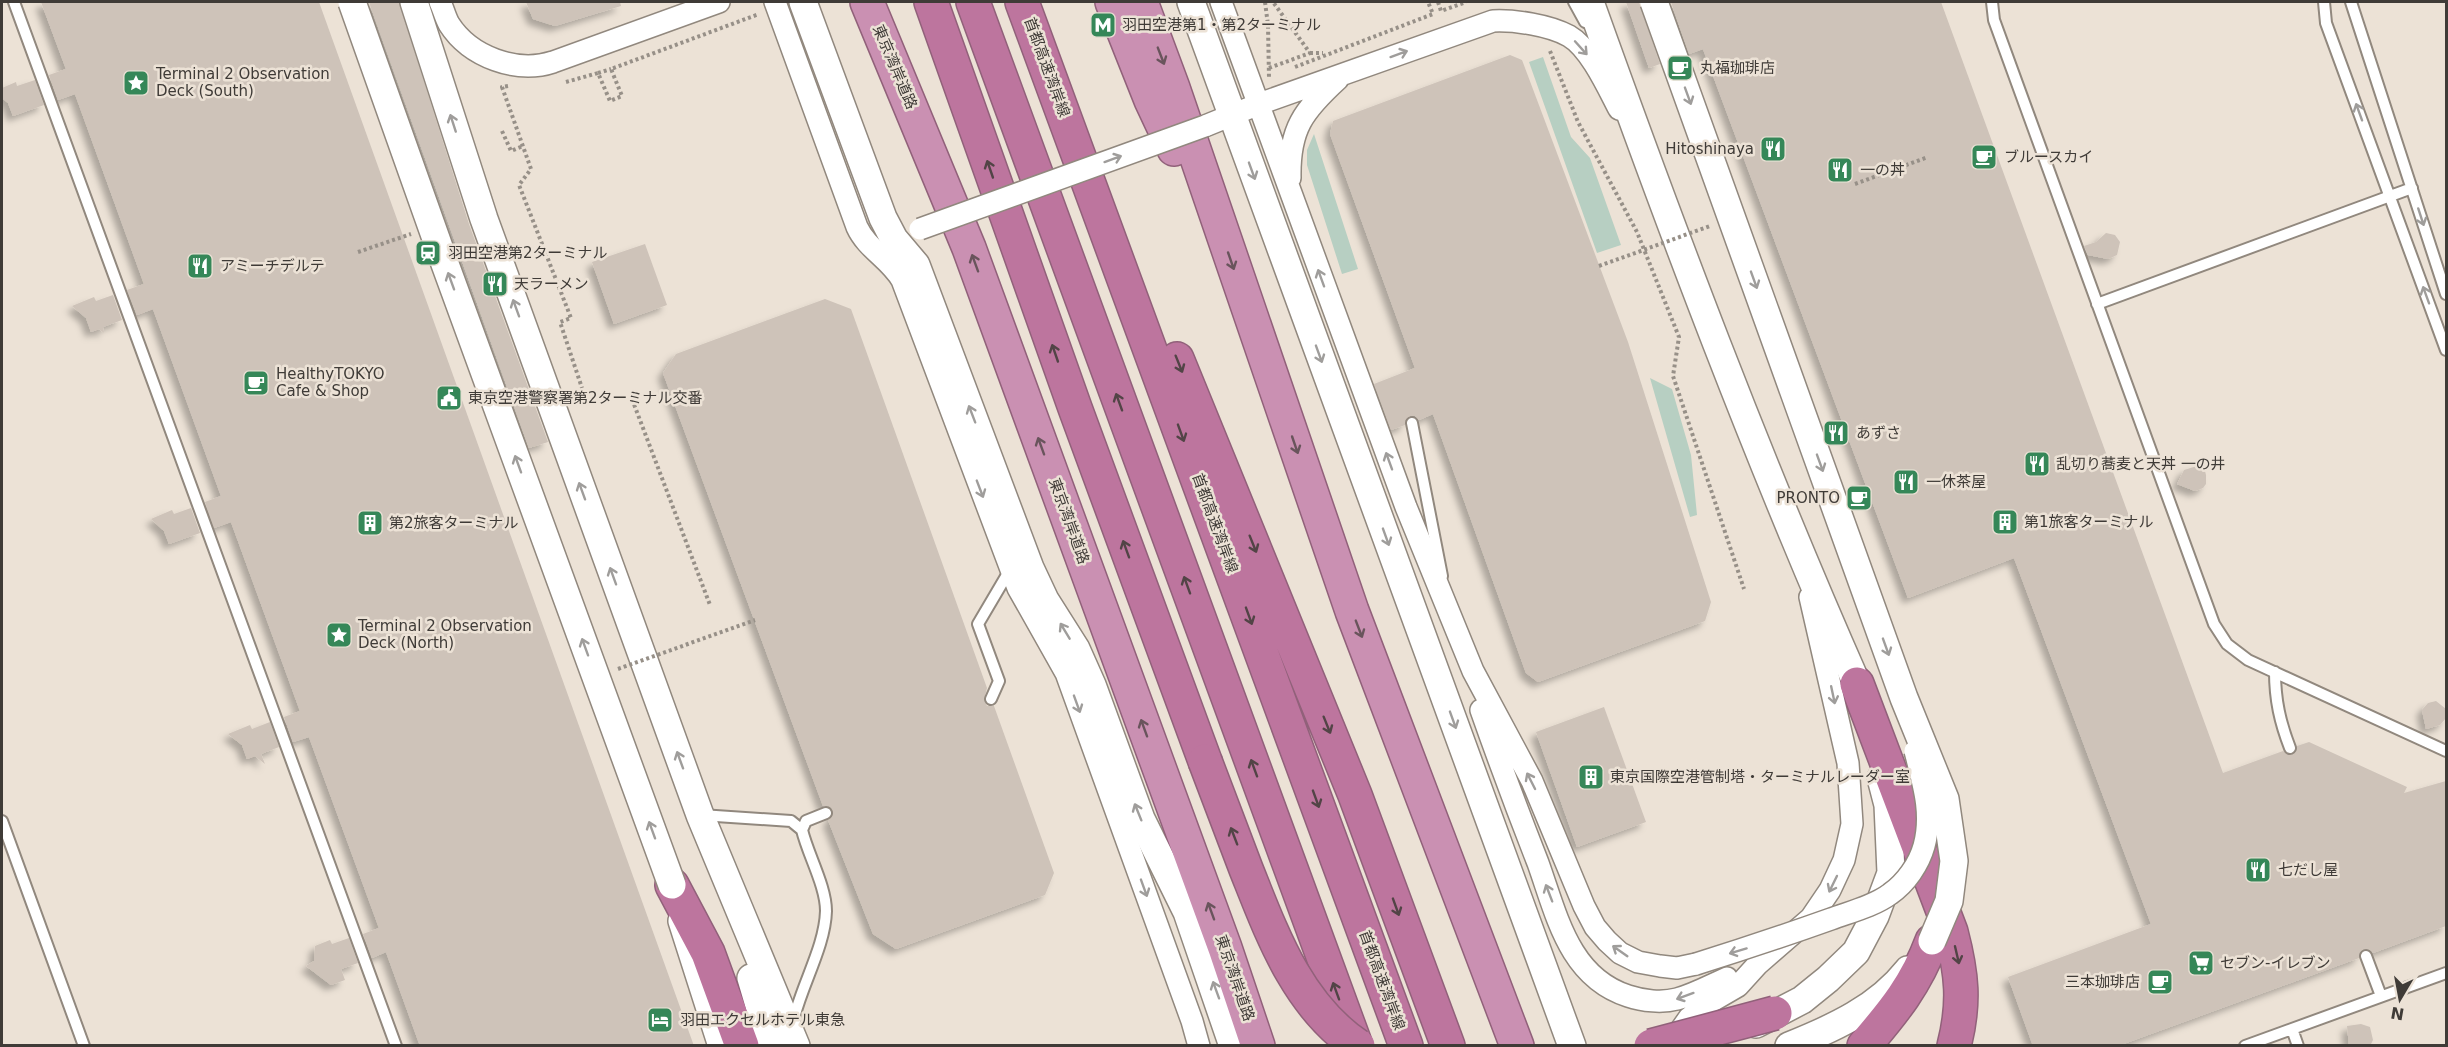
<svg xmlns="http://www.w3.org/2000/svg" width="2448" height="1047" font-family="'DejaVu Sans','Noto Sans JP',sans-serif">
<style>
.green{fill:#b7cfc2}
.building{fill:#cec3b9;filter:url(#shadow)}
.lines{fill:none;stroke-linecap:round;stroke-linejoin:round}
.service-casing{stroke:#91887e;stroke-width:14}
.minor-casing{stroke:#91887e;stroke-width:24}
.tertiary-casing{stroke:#91887e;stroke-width:30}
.trunk-casing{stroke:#91617a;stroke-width:36}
.motorway-casing{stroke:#91617a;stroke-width:36}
.path{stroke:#979088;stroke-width:4;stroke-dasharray:3 3;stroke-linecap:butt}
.service{stroke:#fff;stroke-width:10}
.minor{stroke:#fff;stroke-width:21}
.tertiary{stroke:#fff;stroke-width:27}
.trunk{stroke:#ca90b2;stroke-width:33}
.motorway{stroke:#bd759e;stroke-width:33}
.minor-bridge-casing{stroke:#91887e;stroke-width:24;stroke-linecap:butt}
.tertiary-bridge-casing{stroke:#91887e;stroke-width:30;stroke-linecap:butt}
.motorway-bridge-casing{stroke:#91617a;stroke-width:36;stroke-linecap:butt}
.path-bridge{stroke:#979088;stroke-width:4;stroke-dasharray:3 3;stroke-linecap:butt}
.minor-bridge{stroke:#fff;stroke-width:21}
.tertiary-bridge{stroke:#fff;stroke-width:27}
.motorway-bridge{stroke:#bd759e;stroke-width:33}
.oneway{stroke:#9f9d9b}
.oneway2{stroke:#69545c}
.oneway3{stroke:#524446}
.labels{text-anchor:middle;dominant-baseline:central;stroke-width:5;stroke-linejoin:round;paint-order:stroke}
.poi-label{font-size:15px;fill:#3f3b37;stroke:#ece2d6;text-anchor:start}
.street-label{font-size:15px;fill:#3f3b37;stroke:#ece2d6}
</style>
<defs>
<filter id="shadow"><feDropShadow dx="-5.5" dy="5.5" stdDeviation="3" flood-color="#0004"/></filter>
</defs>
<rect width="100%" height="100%" fill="#ece2d6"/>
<path class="green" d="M 1543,57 L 1571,137 L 1590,158 L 1621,245 L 1597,253 L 1529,62 Z
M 1314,134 L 1358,269 L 1342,274 L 1307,165 L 1307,150 Z
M 1650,378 L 1672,389 L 1691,455 L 1697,515 L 1690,517 Z"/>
<path class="building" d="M 41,2 L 319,2 L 694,1046 L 420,1046 L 386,952 L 372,958 L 363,934 L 379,928 L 309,737 L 293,742 L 284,717 L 300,711 L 231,522 L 214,528 L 205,502 L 221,496 L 153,309 L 137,315 L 127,290 L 144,284 L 75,94 L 58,100 L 49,75 L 66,69 Z
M 369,2 L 399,2 L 469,224 L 548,442 L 529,448 Z
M 526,2 L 620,2 L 621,6 L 555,26 L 533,19 Z
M 1626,2 L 1639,2 L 1660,64 L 1649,68 Z
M 1671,2 L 1941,2 L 2223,773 L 2283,751 L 2292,755 L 2296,752 L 2297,746 L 2309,742 L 2407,787 L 2404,793 L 2446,781 L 2446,926 L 2373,953 L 2370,950 L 2364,949 L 2360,952 L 2359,958 L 2118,1046 L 2033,1046 L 2008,977 L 2151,924 L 2014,558 L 1908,598 L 1703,49 L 1689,54 Z
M 1510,55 L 1522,60 L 1628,342 L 1711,602 L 1705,621 L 1538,682 L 1526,673 L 1433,414 L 1419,420 L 1415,416 L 1410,416 L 1405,420 L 1405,425 L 1391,430 L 1374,384 L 1415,368 L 1330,134 L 1333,121 Z
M 35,80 L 44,105 L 13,116 L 8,103 L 2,98 L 2,88 L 16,82 L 17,86 Z
M 2106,233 L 2115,235 L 2120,242 L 2117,255 L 2108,259 L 2088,255 L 2084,246 L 2096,242 Z
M 645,244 L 667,305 L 614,324 L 592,262 Z
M 113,295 L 122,320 L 103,327 L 104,333 L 99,329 L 91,332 L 86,318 L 72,306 L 94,297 L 96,301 Z
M 825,299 L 851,309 L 987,688 L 984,700 L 987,706 L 994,706 L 1054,873 L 1045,895 L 896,949 L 873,934 L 828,820 L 832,817 L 833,811 L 830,807 L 823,806 L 663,373 L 676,354 Z
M 2197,466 L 2205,471 L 2206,475 L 2206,484 L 2203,488 L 2195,491 L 2177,484 L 2184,470 Z
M 191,508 L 200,533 L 169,544 L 164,531 L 151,519 L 172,510 L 174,514 Z
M 2436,701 L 2446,709 L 2446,718 L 2440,725 L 2426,729 L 2422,710 L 2428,703 Z
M 1604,707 L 1646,822 L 1577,847 L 1536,732 Z
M 270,722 L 279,747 L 261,754 L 265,764 L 255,756 L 247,759 L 242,745 L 228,734 L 250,725 L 252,729 Z
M 349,938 L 358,963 L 341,969 L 345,980 L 331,985 L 306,966 L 314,961 L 315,946 L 330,940 L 332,944 Z
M 2361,1024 L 2370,1027 L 2373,1040 L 2370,1046 L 2349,1046 L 2347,1026 Z"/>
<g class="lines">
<g class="service-casing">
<path id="service" d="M 14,2 L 396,1046
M 1574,2 L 1585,22
M 1992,2 L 1994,20 L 2214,624 L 2227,644 L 2248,660 L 2446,751
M 2324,2 L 2326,23 L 2446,350
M 2351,2 L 2446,294
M 2097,304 L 2412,188
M 1412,423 L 1442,576
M 2275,672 C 2275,700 2280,722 2290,748
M 991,699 L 999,681 L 978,624 L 1011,568
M 701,815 L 791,821 L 802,830
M 2,821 L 84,1046
M 2366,956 L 2381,996
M 793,1022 C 801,986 825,947 826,911 C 826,886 808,855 802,830 L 806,821 L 826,813
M 2292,1029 L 2298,1046
M 2245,1046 L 2446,973"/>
</g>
<g class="minor-casing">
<path id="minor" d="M 440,2 C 443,8 445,17 449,24 C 470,57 517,74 553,62 L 719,2
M 775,2 L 857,227 C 867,249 890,259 902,280 L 1018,588 L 1066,673 L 1192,1021 L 1199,1046
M 1221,2 L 1406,507 L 1473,671 L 1532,781 L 1584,906 L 1595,927 L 1607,941 L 1620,953 L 1638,962 L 1660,966 L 1677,968 L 1696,964
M 1205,126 L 1259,104 L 1493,21 C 1515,20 1549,25 1569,36 C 1590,48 1608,88 1619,109
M 1290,178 C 1289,129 1303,111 1338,79
M 1481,710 C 1499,761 1518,812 1538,863 C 1557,916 1569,977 1628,996 C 1643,1001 1662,1003 1677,999 C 1695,994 1711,985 1727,978
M 1673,1041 L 1689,1018 L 1707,1004 L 1738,986 L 1758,964 L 1811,918 L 1830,890 L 1844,860 L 1852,824 L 1848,763 L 1810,597"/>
</g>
<g class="tertiary-casing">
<path id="tertiary" d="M 414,2 L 484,219 L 700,815 L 796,1046
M 803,2 L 883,218 L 894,239 L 916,265 L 1030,568 L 1045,600 L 1076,649 L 1092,685 L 1141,819 L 1187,912 L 1233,1046
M 1191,2 L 1572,1046
M 1590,2 C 1672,231 1758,460 1857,684 L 1862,703
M 682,921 L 722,1046
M 751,978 L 771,1046
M 1756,1024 L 1802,1000 L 1828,979 L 1856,952 L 1875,916 L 1891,873 L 1888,805 L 1881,778
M 1789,1046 C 1834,1028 1878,1008 1908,970"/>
</g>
<g class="trunk-casing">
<path id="trunk" d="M 867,2 L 969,248 L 1225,948 L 1258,1046
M 1112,2 L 1151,100 L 1174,149
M 1141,2 L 1173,88 L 1352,611 L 1517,1046"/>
</g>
<g class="motorway-casing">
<path id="motorway" d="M 931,2 L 1075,408 L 1205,761
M 973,2 L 1356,1046
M 1022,2 L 1406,1046
M 1177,359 L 1355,795 L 1448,1046
M 1857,684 L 1951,932 C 1962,974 1965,1003 1954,1046
M 672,885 L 708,953 L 742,1046
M 1864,1046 C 1894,1011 1916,984 1932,941"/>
</g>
<path class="path" d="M 1438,2 L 1441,11 L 1466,2
M 1550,51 L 1578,122 L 1637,232 L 1679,337 L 1673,376 L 1744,589
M 1310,53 L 1323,53
M 1295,67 L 1433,14 L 1428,2
M 598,73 L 611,69
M 566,82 L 598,73 L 610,101 L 622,96 L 611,69 L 759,14
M 508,86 L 502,87 L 531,169 L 519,185 L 571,318 L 560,322 L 582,388
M 502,131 L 511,151 L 523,146
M 1855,184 L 1928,157
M 358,252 L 411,234
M 632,399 L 710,605"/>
<use href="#service" class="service"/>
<use href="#minor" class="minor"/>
<use href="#tertiary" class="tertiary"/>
<use href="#trunk" class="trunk"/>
<use href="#motorway" class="motorway"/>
<g class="minor-bridge-casing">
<path id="minor-bridge" d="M 920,229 L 1205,126
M 1696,964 C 1741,950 1786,935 1831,919 C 1850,912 1874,906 1890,894 C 1906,883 1919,864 1924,846 C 1933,813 1923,783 1915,751"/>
</g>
<g class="tertiary-bridge-casing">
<path id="tertiary-bridge" d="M 352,2 L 445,264 L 672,885
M 1654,2 L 1904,698 L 1945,799 L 1954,861 L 1949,901 L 1932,941"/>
</g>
<g class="motorway-bridge-casing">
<path id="motorway-bridge" d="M 1205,761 C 1219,797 1232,833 1246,869 C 1272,934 1297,1005 1358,1046
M 1651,1046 L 1775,1013"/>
</g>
<path class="path-bridge" d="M 1265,2 L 1268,25 L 1269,78
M 1269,68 L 1310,53 L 1273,2
M 1599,266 L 1710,226
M 618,669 L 755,620"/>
<use href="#minor-bridge" class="minor-bridge"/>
<use href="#tertiary-bridge" class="tertiary-bridge"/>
<use href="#motorway-bridge" class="motorway-bridge"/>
</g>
<defs><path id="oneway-shaft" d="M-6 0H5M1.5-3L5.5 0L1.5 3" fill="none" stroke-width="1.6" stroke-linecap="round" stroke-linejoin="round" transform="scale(1.5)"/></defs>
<g class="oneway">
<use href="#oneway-shaft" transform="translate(1581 48) rotate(48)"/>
<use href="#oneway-shaft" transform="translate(1399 54) rotate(-20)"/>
<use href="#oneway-shaft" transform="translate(1688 96) rotate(70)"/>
<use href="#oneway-shaft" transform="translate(2359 112) rotate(-110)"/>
<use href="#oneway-shaft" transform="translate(453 123) rotate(-108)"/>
<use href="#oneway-shaft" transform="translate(1113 159) rotate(-20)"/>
<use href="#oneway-shaft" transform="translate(1252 171) rotate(70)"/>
<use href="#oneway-shaft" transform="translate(2421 217) rotate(72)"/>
<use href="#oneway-shaft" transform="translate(1321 278) rotate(-110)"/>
<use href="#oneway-shaft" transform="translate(1754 280) rotate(70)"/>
<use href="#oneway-shaft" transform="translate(451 281) rotate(-110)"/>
<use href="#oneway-shaft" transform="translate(2426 295) rotate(-110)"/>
<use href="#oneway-shaft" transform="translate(516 308) rotate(-110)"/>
<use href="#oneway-shaft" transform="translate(1319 354) rotate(70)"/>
<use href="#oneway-shaft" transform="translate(972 414) rotate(-111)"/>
<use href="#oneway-shaft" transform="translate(1389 461) rotate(-110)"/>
<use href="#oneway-shaft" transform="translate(1820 463) rotate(70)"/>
<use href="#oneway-shaft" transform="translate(518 464) rotate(-110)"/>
<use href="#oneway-shaft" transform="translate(980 489) rotate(69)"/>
<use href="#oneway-shaft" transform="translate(582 491) rotate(-110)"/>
<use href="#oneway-shaft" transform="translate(1386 537) rotate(70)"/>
<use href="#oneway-shaft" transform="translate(613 576) rotate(-110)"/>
<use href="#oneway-shaft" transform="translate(1065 631) rotate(-121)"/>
<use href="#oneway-shaft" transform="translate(585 647) rotate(-110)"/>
<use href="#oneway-shaft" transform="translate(1886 647) rotate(70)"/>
<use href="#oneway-shaft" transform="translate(1833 695) rotate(78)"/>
<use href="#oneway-shaft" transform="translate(1077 704) rotate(70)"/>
<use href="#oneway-shaft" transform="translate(1453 720) rotate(70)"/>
<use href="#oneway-shaft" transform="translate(680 760) rotate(-110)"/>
<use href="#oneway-shaft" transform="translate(1531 781) rotate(-117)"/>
<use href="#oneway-shaft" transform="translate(1138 812) rotate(-112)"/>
<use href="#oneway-shaft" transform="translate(652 830) rotate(-110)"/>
<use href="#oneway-shaft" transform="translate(1833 884) rotate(116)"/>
<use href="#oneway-shaft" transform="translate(1144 888) rotate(70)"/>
<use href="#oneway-shaft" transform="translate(1549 893) rotate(-111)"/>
<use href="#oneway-shaft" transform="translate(1620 951) rotate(-145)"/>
<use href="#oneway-shaft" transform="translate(1738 951) rotate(163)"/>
<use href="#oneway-shaft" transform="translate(1216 990) rotate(-110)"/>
<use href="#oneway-shaft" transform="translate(1685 996) rotate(160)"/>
</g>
<g class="oneway2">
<use href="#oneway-shaft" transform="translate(1161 56) rotate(69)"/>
<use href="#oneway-shaft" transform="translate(1231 261) rotate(71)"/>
<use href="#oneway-shaft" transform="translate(975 263) rotate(-110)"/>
<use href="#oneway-shaft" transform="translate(1295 445) rotate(71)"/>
<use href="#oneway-shaft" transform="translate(1041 446) rotate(-110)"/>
<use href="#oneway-shaft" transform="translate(1359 629) rotate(69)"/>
<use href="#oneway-shaft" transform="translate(1144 728) rotate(-110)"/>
<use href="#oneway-shaft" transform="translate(1211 911) rotate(-110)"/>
</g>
<g class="oneway3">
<use href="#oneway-shaft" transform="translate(990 169) rotate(-109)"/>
<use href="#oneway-shaft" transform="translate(1055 353) rotate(-109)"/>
<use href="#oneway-shaft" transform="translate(1179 364) rotate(68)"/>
<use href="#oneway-shaft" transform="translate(1119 402) rotate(-110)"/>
<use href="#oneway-shaft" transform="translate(1181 433) rotate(70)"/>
<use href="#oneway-shaft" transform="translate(1253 544) rotate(68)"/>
<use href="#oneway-shaft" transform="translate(1126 549) rotate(-110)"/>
<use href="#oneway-shaft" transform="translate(1187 585) rotate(-110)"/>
<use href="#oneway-shaft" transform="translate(1249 616) rotate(70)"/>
<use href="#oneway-shaft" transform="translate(1327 725) rotate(68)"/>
<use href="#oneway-shaft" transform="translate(1254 768) rotate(-110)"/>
<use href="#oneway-shaft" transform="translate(1316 799) rotate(70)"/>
<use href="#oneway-shaft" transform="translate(1234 836) rotate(-111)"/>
<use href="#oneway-shaft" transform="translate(1396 907) rotate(70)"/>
<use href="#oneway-shaft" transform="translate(1957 955) rotate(77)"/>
<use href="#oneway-shaft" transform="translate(1336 991) rotate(-110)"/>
</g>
<defs>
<g id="metro-square" transform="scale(1.35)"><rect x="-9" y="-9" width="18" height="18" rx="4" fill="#358758" stroke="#ece2d6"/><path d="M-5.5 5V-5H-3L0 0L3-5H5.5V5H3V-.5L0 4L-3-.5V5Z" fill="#fff"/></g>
<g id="cafe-square" transform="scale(1.35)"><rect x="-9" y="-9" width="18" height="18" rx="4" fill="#358758" stroke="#ece2d6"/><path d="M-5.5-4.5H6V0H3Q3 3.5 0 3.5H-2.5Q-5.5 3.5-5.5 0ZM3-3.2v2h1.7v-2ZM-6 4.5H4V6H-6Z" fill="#fff"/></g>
<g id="sight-square" transform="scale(1.35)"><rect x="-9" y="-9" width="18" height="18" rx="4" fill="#358758" stroke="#ece2d6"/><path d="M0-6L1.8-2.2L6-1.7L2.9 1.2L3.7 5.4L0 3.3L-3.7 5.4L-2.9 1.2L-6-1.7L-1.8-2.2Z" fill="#fff"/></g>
<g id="restaurant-square" transform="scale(1.35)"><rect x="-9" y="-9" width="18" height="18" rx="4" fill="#358758" stroke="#ece2d6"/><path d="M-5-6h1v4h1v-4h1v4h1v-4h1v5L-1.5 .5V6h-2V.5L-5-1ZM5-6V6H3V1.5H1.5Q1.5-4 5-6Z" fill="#fff"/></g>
<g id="station-square" transform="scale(1.35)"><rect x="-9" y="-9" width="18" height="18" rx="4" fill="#358758" stroke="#ece2d6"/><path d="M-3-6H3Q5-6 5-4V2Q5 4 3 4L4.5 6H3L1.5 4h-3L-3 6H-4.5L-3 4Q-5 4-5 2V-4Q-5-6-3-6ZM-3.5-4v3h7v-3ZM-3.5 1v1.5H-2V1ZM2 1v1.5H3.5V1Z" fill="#fff"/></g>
<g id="civic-square" transform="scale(1.35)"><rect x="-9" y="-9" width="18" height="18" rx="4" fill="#358758" stroke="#ece2d6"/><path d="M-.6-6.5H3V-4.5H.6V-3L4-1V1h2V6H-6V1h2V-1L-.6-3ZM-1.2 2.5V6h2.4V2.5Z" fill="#fff"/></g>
<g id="building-square" transform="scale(1.35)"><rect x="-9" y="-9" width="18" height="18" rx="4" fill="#358758" stroke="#ece2d6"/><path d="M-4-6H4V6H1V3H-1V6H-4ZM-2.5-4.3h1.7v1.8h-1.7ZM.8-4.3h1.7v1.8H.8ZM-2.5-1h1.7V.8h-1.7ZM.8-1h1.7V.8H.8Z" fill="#fff"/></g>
<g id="supermarket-square" transform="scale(1.35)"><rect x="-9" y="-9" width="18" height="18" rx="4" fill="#358758" stroke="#ece2d6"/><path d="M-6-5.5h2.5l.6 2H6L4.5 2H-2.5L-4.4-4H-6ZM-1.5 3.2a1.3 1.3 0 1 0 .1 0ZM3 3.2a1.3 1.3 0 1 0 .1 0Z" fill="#fff"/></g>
<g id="hotel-square" transform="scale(1.35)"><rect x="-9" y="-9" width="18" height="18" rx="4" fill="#358758" stroke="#ece2d6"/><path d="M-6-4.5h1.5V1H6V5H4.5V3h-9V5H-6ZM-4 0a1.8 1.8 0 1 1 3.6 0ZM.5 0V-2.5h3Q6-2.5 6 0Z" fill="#fff"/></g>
</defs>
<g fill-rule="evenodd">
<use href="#metro-square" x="1103" y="25"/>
<use href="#cafe-square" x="1680" y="68"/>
<use href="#sight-square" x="136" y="83"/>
<use href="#restaurant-square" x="1773" y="149"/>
<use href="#cafe-square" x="1984" y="157"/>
<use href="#restaurant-square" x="1840" y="170"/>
<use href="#station-square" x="428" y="253"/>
<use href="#restaurant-square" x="200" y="266"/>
<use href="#restaurant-square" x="495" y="284"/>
<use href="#cafe-square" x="256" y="383"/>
<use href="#civic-square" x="449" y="398"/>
<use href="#restaurant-square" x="1836" y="433"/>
<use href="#restaurant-square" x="2037" y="464"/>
<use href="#restaurant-square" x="1906" y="482"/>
<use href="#cafe-square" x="1859" y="498"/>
<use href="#building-square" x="2005" y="522"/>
<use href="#building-square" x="370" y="523"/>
<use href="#sight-square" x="339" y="635"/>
<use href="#building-square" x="1591" y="777"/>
<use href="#restaurant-square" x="2258" y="870"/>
<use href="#supermarket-square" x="2201" y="963"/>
<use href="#cafe-square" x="2160" y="982"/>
<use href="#hotel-square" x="660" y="1020"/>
</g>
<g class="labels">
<g class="poi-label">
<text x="1122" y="25">羽田空港第1・第2ターミナル</text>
<text x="1700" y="68">丸福珈琲店</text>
<text x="156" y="74">Terminal 2 Observation<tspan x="156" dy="17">Deck (South)</tspan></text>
<text x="1754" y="149" text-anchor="end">Hitoshinaya</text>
<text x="2004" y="157">ブルースカイ</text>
<text x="1860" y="170">一の丼</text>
<text x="448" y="253">羽田空港第2ターミナル</text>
<text x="220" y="266">アミーチデルテ</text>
<text x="514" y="284">天ラーメン</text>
<text x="276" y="374">HealthyTOKYO<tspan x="276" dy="17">Cafe &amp; Shop</tspan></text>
<text x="468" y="398">東京空港警察署第2ターミナル交番</text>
<text x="1856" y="433">あずさ</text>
<text x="2056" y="464">乱切り蕎麦と天丼 一の井</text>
<text x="1926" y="482">一休茶屋</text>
<text x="1840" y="498" text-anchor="end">PRONTO</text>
<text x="2024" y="522">第1旅客ターミナル</text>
<text x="389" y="523">第2旅客ターミナル</text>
<text x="358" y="626">Terminal 2 Observation<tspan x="358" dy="17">Deck (North)</tspan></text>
<text x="1610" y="777">東京国際空港管制塔・ターミナルレーダー室</text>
<text x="2278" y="870">七だし屋</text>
<text x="2220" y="963">セブン-イレブン</text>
<text x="2140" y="982" text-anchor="end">三本珈琲店</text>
<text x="680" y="1020">羽田エクセルホテル東急</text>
</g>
<g class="street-label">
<text transform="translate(895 67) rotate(67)">東京湾岸道路</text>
<text transform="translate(1047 67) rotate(70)">首都高速湾岸線</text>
<text transform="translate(1069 521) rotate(70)">東京湾岸道路</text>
<text transform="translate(1215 523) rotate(70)">首都高速湾岸線</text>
<text transform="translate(1235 978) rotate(71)">東京湾岸道路</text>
<text transform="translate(1382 980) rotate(70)">首都高速湾岸線</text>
</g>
</g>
<rect width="2448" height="1047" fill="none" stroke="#3f3b37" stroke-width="6"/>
<g transform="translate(2400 999) rotate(190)" stroke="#ece2d6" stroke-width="4.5" paint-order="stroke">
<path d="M0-4.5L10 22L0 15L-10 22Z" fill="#3f3b37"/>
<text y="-9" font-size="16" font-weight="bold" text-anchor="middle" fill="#3f3b37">N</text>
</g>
</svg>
